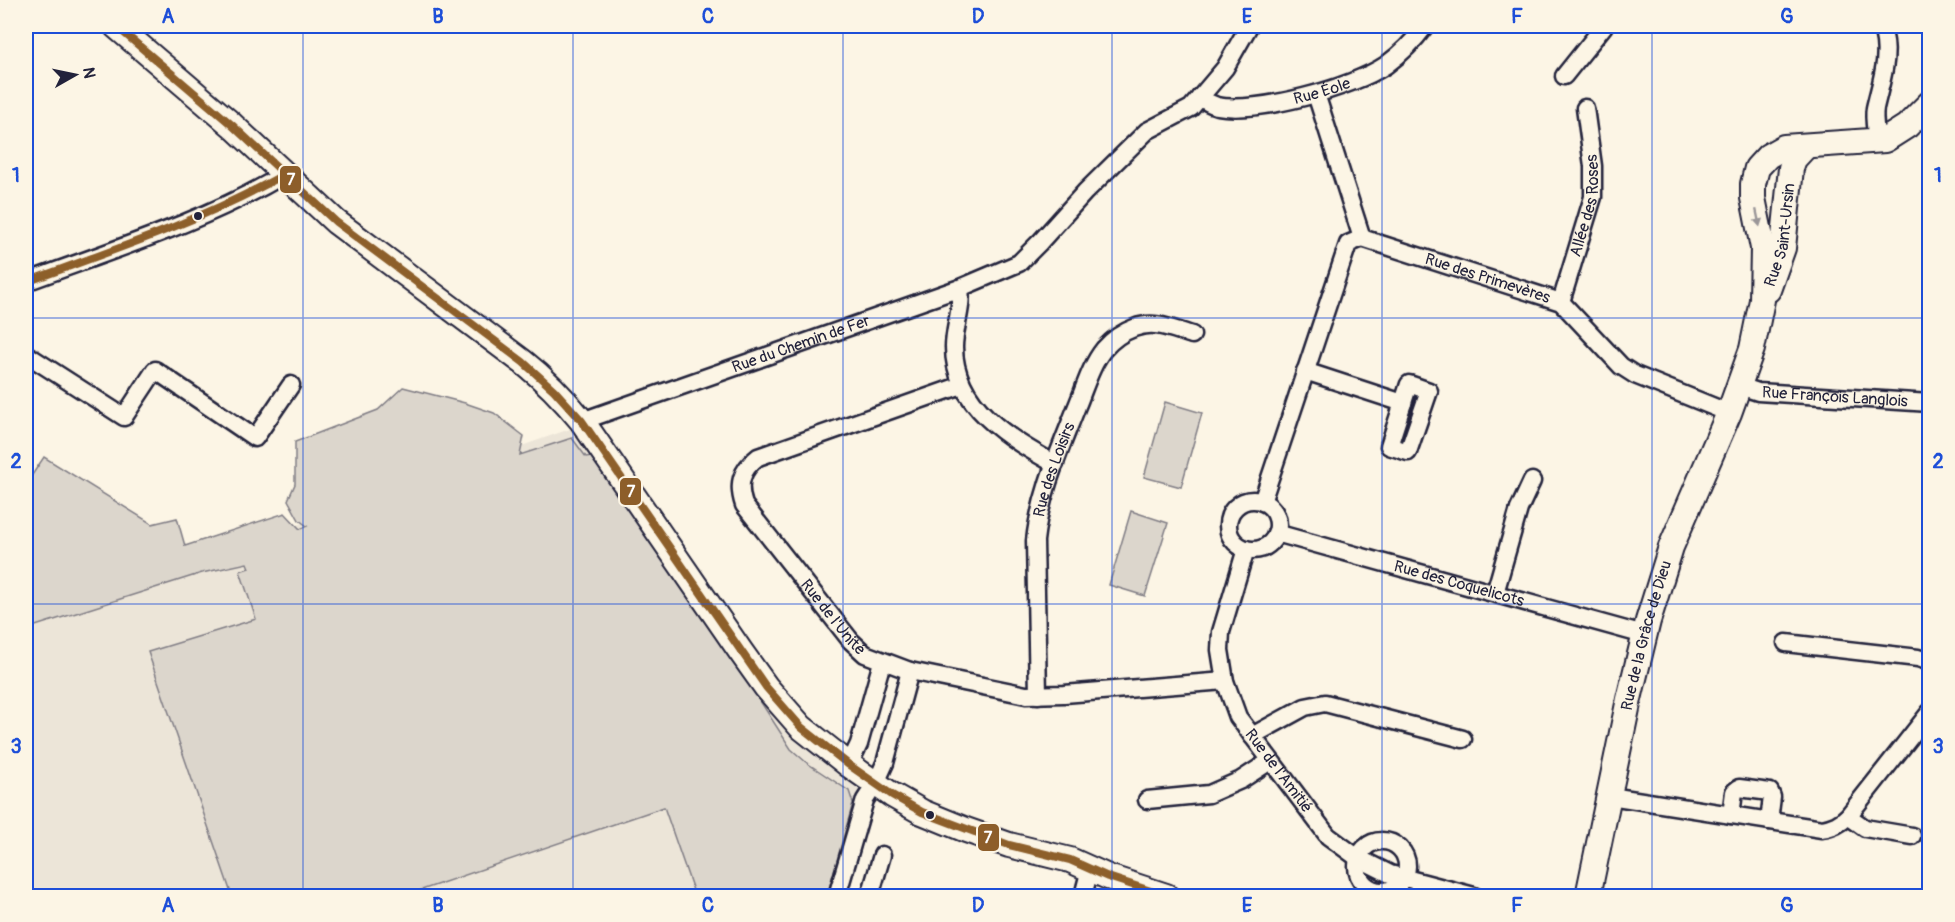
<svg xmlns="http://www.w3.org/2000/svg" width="1955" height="922" font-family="Pangolin,sans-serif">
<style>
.built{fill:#ece5d8}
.green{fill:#dcd6cc;stroke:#7f7c84;stroke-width:1.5}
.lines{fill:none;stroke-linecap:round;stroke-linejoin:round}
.street-casing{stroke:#22223b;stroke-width:21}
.secondary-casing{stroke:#22223b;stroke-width:28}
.street{stroke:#fcf5e5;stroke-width:16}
.secondary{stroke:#fcf5e5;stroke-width:24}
.bus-1-casing{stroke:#fcf5e5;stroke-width:12}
.bus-1{stroke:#8d5e2a;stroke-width:8}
.oneway{fill:#9a9698}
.grid{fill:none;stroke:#1d4ed8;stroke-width:1.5;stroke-opacity:0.55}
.bus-dot{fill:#22223b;stroke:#fcf5e5;stroke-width:2}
.labels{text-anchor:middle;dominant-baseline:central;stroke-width:4.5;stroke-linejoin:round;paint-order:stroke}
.street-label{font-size:16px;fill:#22223b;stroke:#fcf5e5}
.line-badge{stroke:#fcf5e5;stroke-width:2}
.badge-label{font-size:16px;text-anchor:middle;font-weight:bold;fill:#fff}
.neatline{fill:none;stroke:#1d4ed8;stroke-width:2}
.grid-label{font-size:20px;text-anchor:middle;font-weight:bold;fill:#1d4ed8}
</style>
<rect width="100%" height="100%" fill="#fcf5e5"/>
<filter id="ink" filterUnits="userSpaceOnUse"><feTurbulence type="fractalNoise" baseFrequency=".0167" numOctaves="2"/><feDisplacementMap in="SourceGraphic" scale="12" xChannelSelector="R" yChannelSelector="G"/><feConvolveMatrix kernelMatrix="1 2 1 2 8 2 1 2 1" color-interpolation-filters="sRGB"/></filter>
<g filter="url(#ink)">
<path class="built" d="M 570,429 L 586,446 L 741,652 L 803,744 L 829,761 L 875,797 L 847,896 L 26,896 L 26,620 Z"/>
<path class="green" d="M 403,387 L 465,403 L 494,413 L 524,436 L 520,455 L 572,438 L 586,457 L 592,456 L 742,673 L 791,749 L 807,763 L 849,791 L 853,803 L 827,896 L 695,896 L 664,807 L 404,896 L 232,896 L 148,652 L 256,619 L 240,571 L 249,568 L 247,563 L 202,573 L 26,629 L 26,484 L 44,457 L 152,524 L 177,518 L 185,546 L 285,513 L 300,529 L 307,526 L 299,520 L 288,500 L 295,484 L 295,442 L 378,410 Z
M 1165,402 L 1202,413 L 1181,487 L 1144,477 Z
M 1131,511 L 1168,523 L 1145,596 L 1109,585 Z"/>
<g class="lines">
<g class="street-casing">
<g id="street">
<path d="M 1564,76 L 1604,26"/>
<path d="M 1316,94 L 1362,238"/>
<path id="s1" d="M 1200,97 C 1205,101 1210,104 1217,106 C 1256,114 1352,88 1386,65 C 1401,54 1414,41 1425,26"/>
<path d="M 1877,141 C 1876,130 1873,119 1875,108 C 1881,81 1892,53 1881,26"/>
<path id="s2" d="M 1362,238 L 1561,302 L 1621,366 L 1635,375 L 1729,413"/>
<path d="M 26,282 C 112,250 206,221 285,174"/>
<path d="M 960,288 C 963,307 954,328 954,347 C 954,406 1010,439 1055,464"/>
<path id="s3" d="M 1561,302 L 1593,197 L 1593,166 L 1585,108"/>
<path d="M 26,354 L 124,417 L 155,370 L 255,438 L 291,385"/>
<path d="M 1305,371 L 1403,403"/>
<path d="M 1409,384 L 1429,391 L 1408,452 L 1389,446 Z"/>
<path id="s4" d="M 962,385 L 758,457 C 741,470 737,484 744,505 L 851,641 L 865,654 L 910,671 L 1026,695 L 1064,694 L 1225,681"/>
<path id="s5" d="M 1740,386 L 1758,392 L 1930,403"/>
<path id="s6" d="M 582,421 L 960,288 L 1019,263 L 1040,242 L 1085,192 L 1147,131 L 1191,108 L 1225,68 L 1249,26"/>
<circle cx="1253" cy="525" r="25"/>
<path d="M 1262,502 L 1348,244 L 1362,238"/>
<path id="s7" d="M 1276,533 L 1644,635"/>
<path id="s8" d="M 1246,549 L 1221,632 L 1220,650 L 1225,681 L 1238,717 L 1328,836 L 1358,858 L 1390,874 L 1474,896"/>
<path d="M 1495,593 L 1519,509 L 1532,481"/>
<path d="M 1786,643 L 1918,658 L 1930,662"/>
<path id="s9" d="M 1038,695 L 1035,541 C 1040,494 1060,450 1077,406 C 1085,387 1091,365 1104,349 C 1112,340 1123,332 1134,328 C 1155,320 1172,329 1192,335"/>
<path d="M 1252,736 L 1305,707 L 1325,703 L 1463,739"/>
<path d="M 849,765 L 859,744 L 882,662"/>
<path d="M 1610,796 L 1822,829 C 1833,827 1840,824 1848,816 L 1930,712"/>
<path d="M 1147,800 L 1209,794 L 1241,780 L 1270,761"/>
<path d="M 1731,815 L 1734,792 L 1739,788 L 1770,792 L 1772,797 L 1769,821"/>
<path d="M 1848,816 L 1865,828 L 1912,836"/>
<circle cx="1382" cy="866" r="25"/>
<path d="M 837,896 L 865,800 L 876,783 L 885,763 L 910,671"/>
<path d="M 870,896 L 882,855"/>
<path d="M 1083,896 L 1090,869"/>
</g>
</g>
<g class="secondary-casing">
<g id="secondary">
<path d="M 116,26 L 232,125 L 336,222 L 523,362 C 546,380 564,399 582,421 L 741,652 L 766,687 L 801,727 L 849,765 L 892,795 L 922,812 L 966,830 L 1009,845 L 1070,860 L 1108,877 L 1166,896"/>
<path id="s10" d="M 1768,290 L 1783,248 L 1791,168 L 1794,159 L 1806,146"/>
<path id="s11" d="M 1588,896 L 1629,699 L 1648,621 L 1671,547 L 1729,413 L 1752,349 L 1762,300 L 1763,248 L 1753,198 L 1753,184 L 1757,168 L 1768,156 L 1784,147 L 1885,140 L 1907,126 L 1930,103"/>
</g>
</g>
<use href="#street" class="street"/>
<use href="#secondary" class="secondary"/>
<g class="bus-1-casing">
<path id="bus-1" d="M 116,26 L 232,125 L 336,222 L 523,362 L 554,390 L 582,421 L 766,687 L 801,727 L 849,765 L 892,795 L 922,812 L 1009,845 L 1070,860 L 1108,877 L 1166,896
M 26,282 C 114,250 203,220 285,174"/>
</g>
<use href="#bus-1" class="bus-1"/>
</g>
<defs><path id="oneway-solid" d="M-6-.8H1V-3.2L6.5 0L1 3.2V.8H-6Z" transform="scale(1.5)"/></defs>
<use class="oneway" href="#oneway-solid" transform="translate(1758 218) rotate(78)"/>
</g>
<path class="grid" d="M 303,26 L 303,896M 573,26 L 573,896M 843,26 L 843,896M 1112,26 L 1112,896M 1382,26 L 1382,896M 1652,26 L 1652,896M 26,318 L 1930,318M 26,604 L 1930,604"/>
<g class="bus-dot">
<circle cx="198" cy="216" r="5"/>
<circle cx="930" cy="815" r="5"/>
</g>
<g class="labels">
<g class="street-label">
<text stroke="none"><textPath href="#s1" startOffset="126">Rue Éole</textPath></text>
<text stroke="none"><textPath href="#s3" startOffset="100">Allée des Roses</textPath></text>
<text stroke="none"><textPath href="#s10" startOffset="57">Rue Saint-Ursin</textPath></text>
<text stroke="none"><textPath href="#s2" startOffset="132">Rue des Primevères</textPath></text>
<text stroke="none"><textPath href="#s6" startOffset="232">Rue du Chemin de Fer</textPath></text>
<text stroke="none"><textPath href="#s5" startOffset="96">Rue François Langlois</textPath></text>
<text stroke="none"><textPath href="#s9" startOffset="228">Rue des Loisirs</textPath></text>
<text stroke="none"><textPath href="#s7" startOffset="190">Rue des Coquelicots</textPath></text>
<text stroke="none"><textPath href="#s4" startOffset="414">Rue de l'Unité</textPath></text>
<text stroke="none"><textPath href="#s11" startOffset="267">Rue de la Grâce de Dieu</textPath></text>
<text stroke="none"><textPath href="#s8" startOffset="242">Rue de l'Amitié</textPath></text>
</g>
</g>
<g class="line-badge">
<rect x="279" y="165" width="23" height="29" rx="6" fill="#8d5e2a"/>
<rect x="619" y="477" width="23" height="29" rx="6" fill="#8d5e2a"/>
<rect x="977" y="823" width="23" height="29" rx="6" fill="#8d5e2a"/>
</g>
<g class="badge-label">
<text x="291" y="185">7</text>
<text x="631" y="497">7</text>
<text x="988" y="843">7</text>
</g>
<rect width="1955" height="922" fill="none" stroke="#fcf5e5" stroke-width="66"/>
<g transform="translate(75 75) rotate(81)" stroke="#fcf5e5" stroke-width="4.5" paint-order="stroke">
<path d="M0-4.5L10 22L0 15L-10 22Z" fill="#22223b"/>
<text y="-9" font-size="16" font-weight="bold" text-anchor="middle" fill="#22223b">N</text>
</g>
<rect x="33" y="33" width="1889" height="856" class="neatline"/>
<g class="grid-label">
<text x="168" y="23">A</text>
<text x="438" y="23">B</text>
<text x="708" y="23">C</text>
<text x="978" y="23">D</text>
<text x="1247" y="23">E</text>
<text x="1517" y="23">F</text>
<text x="1787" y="23">G</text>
<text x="16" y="182">1</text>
<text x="1938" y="182">1</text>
<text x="16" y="468">2</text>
<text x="1938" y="468">2</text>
<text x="16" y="753">3</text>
<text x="1938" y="753">3</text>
<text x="168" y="912">A</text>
<text x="438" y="912">B</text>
<text x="708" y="912">C</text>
<text x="978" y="912">D</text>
<text x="1247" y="912">E</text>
<text x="1517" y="912">F</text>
<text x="1787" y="912">G</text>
</g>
</svg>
